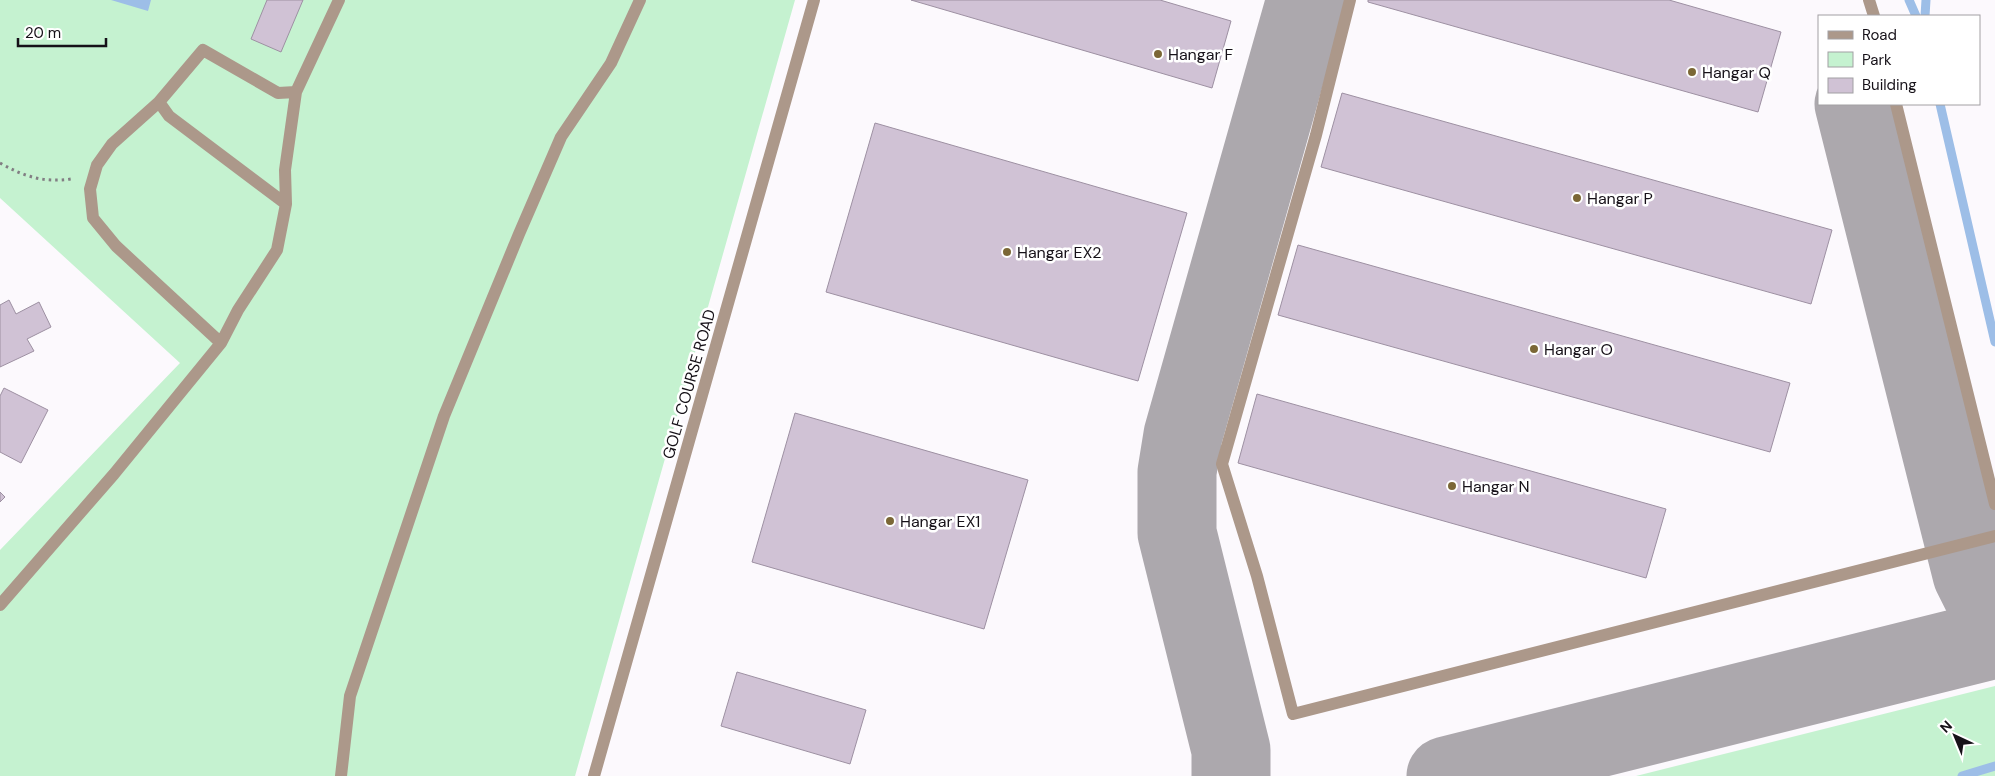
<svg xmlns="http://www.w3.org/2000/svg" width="1995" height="776" font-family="'DM Sans',sans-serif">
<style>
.green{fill:#c5f2d0}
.water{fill:#9dbee7}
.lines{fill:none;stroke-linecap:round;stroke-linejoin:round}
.stream{stroke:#9dbee7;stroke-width:9}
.taxiway{stroke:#aca8ad;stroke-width:79}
.building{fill:#d0c2d5;stroke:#9d90a2}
.path{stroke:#827e83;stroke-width:3;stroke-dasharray:2.5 4;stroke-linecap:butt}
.service{stroke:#ac988a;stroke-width:12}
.minor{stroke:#ac988a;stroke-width:12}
.poi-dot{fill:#7b6736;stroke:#fff;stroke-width:2}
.labels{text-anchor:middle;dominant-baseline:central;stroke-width:5;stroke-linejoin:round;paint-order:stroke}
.poi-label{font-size:16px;fill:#161118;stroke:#fff;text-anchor:start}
.street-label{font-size:16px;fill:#161118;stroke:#fff}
</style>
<rect width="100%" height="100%" fill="#fcf9fd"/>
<path class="green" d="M 0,0 L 795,0 L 575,776 L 0,776 L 0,550 L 180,363 L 0,198 Z
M 1995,686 L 1995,776 L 1636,776 Z"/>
<path class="water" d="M 111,0 L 151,0 L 148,11 Z"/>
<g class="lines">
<path class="stream" d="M 1909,0 L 1916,16
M 1925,16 L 1926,0
M 1940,104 L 1995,342
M 1962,776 L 1995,766"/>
<path class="taxiway" d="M 1854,104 L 1972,574 L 1981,592 L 1995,608
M 1231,776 L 1231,750 L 1177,533 L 1177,472 L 1183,435 L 1306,0
M 1446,776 L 1995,639"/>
</g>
<path class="building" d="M 267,0 L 303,0 L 281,52 L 251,39 Z
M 911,0 L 1160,0 L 1231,21 L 1212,88 Z
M 1368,0 L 1669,0 L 1781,32 L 1758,112 L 1368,2 Z
M 1342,93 L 1832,230 L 1811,304 L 1321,167 Z
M 875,123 L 1187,213 L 1138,381 L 826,292 Z
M 1298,245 L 1790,383 L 1770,452 L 1278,315 Z
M 9,300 L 16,314 L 39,302 L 51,327 L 27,339 L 34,351 L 0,367 L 0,305 Z
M 4,388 L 48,410 L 21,463 L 0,452 L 0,396 Z
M 1257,394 L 1666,509 L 1646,578 L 1238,463 Z
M 795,413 L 1028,480 L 984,629 L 752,562 Z
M 0,492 L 5,497 L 0,502 Z
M 737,672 L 866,710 L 850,764 L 721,726 Z"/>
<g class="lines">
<path class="path" d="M 0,163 C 23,176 43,183 71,179"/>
<path class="service" d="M 1350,0 L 1316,135 L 1222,464 L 1257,576 L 1293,714 L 1995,536
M 1869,0 L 1874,16
M 159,102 L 112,144 L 97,165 L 90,189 L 93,218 L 116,246 L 221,343
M 1896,104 L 1995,504
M 286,204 L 169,116 L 159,102 L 203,50 L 278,93 L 296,92
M 0,605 L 114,474 L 221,343 L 238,310 L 277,250 L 286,204 L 285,170 L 296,92 L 339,0
M 341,776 L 350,696 L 444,416 L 519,234 L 561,137 L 611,63 L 640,0"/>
<path class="minor" d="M 594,776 L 814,0"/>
</g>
<g class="poi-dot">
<circle cx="1158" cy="54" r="5"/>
<circle cx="1692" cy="72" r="5"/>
<circle cx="1577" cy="198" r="5"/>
<circle cx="1007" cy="252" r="5"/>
<circle cx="1534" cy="349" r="5"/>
<circle cx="1452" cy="486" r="5"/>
<circle cx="890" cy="521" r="5"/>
</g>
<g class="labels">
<g class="poi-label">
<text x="1168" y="54">Hangar F</text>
<text x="1702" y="72">Hangar Q</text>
<text x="1587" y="198">Hangar P</text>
<text x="1017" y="252">Hangar EX2</text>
<text x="1544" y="349">Hangar O</text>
<text x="1462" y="486">Hangar N</text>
<text x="900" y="521">Hangar EX1</text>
</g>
<g class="street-label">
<text transform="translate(689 384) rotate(-74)">GOLF COURSE ROAD</text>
</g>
</g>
<rect x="1818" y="15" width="162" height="90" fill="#ffffff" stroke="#a2a0a3"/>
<rect x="1828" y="31" width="25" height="8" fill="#ac988a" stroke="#a2a0a3"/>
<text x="1862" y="40" font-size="15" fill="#161118">Road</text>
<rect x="1828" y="52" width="25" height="15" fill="#c5f2d0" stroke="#a2a0a3"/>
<text x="1862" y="65" font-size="15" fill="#161118">Park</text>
<rect x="1828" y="78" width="25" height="15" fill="#d0c2d5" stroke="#a2a0a3"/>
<text x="1862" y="90" font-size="15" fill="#161118">Building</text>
<g transform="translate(1955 736) rotate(316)" stroke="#ffffff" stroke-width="4" paint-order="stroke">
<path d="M0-4L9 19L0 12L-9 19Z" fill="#161118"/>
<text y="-8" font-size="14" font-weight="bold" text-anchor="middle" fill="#161118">N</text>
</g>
<path d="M18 38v8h88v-8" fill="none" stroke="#161118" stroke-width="2.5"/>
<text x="25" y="38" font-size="15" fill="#161118" stroke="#ffffff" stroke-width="4" paint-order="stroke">20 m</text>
</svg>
